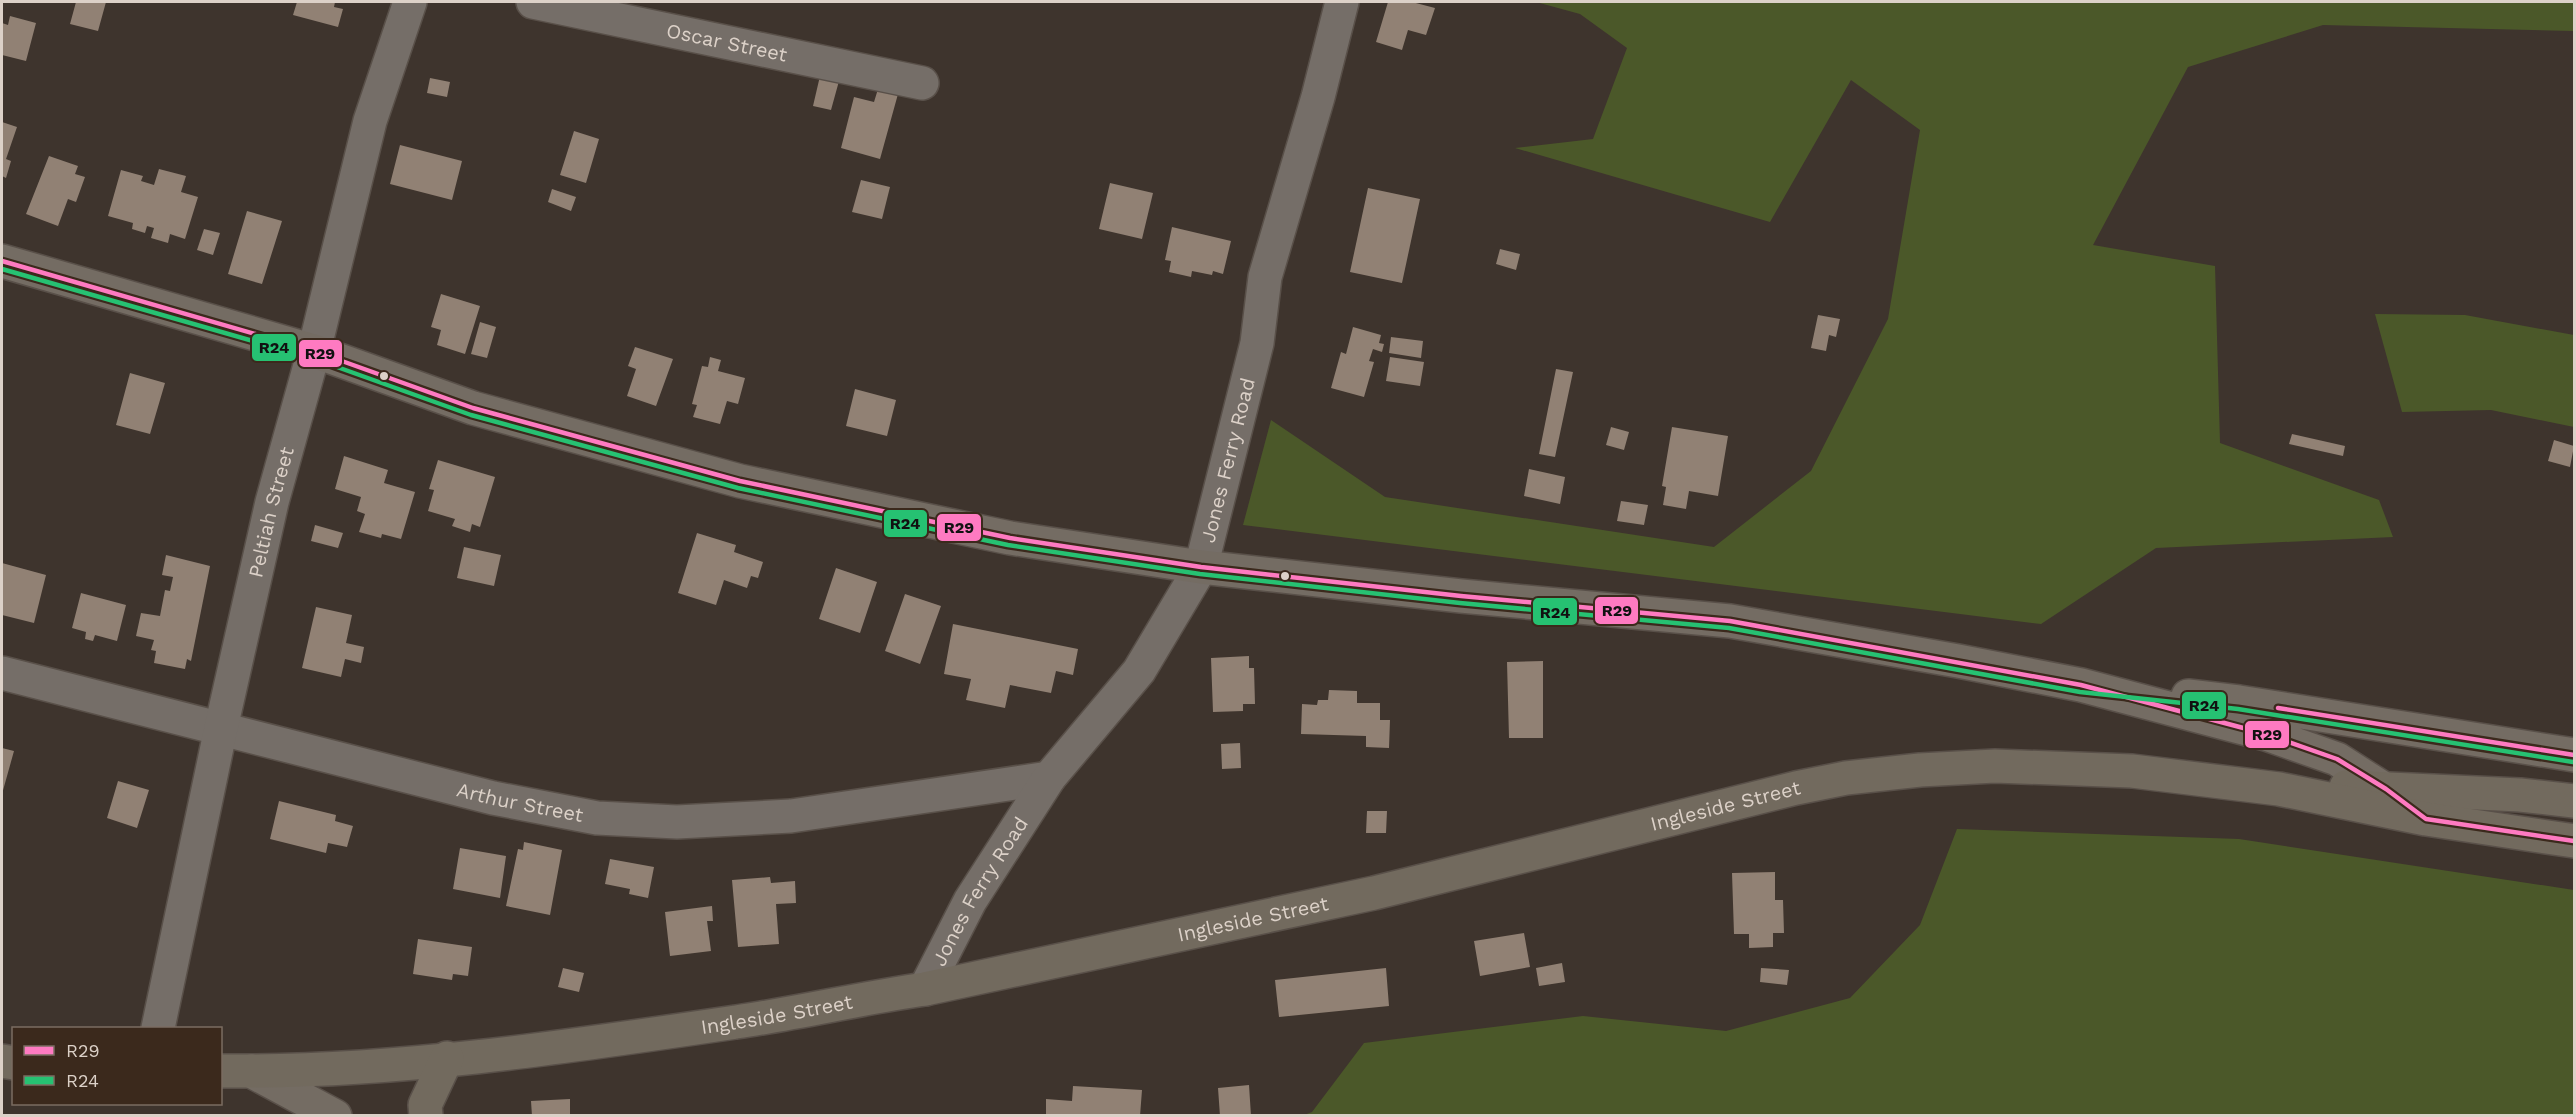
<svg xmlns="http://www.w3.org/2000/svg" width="2576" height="1117" font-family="'Work Sans',sans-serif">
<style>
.green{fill:#4b5829}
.building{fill:#918174}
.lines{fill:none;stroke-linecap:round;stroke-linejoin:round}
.street-casing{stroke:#595049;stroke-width:36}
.secondary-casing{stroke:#595049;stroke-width:36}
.primary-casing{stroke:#595049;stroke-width:36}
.street{stroke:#756e68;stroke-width:33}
.secondary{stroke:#746c63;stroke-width:33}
.primary{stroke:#726a5e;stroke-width:33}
.bus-1-casing{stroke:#3b291c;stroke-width:9}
.bus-2-casing{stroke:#3b291c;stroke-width:9}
.bus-1{stroke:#fe7ac1;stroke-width:4.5}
.bus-2{stroke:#26c172;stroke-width:4.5}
.bus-dot{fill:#dcd1c8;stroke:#3b291c;stroke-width:2}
.labels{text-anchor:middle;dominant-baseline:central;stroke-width:6;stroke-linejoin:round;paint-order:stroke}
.street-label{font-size:20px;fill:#dcd1c8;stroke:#3b291c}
.line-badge{stroke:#3b291c;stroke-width:2}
.pale-badge-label{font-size:16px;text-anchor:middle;font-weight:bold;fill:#111}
</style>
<rect width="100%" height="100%" fill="#3e342d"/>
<path class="green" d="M 1536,2 L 2574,2 L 2574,31 L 2323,25 L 2188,67 L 2093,245 L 2215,266 L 2220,443 L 2379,500 L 2393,537 L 2156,548 L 2041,624 L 1243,525 L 1271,420 L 1385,497 L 1714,547 L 1811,471 L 1888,319 L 1920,130 L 1851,80 L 1770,222 L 1515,148 L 1593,139 L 1627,48 L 1580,14 Z
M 2375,314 L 2465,315 L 2574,335 L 2574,427 L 2491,410 L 2402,412 Z
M 1957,829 L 2239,839 L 2574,890 L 2574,1115 L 1304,1115 L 1312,1112 L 1364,1043 L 1583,1016 L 1726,1031 L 1850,998 L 1920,925 Z"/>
<path class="building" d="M 76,2 L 106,2 L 98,31 L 70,24 Z
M 297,2 L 335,2 L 334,7 L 343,9 L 338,27 L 293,15 Z
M 1388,2 L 1412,2 L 1435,8 L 1426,35 L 1408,30 L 1402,50 L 1376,42 Z
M 10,16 L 36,23 L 26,61 L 2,55 L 2,23 L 8,25 Z
M 820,76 L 839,81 L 831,110 L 813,106 Z
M 430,78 L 450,82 L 447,97 L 427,93 Z
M 878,89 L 898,94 L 880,159 L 841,148 L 854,97 L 874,102 Z
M 2,122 L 17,127 L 6,159 L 11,161 L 6,178 L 2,176 Z
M 574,131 L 599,139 L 586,183 L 560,175 Z
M 400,145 L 462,161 L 452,200 L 390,184 Z
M 49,156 L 78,166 L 75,174 L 85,177 L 76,202 L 68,199 L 58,226 L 26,214 Z
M 159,169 L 186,176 L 181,192 L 198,197 L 185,239 L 170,234 L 168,243 L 151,238 L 154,228 L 147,226 L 145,233 L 132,229 L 133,223 L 108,216 L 121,170 L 143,176 L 141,181 L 154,185 Z
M 861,180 L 890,187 L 882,219 L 852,212 Z
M 1110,183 L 1153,193 L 1142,239 L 1099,229 Z
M 1368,188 L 1420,199 L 1402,283 L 1350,272 Z
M 552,189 L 576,197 L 571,211 L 548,202 Z
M 247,211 L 282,221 L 262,284 L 228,274 Z
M 1172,227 L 1231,241 L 1223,274 L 1213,271 L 1212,275 L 1192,271 L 1191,277 L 1169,272 L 1171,261 L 1165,260 Z
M 204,229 L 220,233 L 213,255 L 197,250 Z
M 1500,249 L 1520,254 L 1516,270 L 1496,264 Z
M 441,294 L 480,306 L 465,354 L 437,345 L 441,330 L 431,327 Z
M 1818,315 L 1840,319 L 1836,337 L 1829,335 L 1826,351 L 1811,348 Z
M 480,322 L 496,327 L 487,358 L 471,354 Z
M 1353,327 L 1381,335 L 1379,343 L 1384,344 L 1382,352 L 1373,349 L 1369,361 L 1374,362 L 1364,397 L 1331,388 L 1341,352 L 1346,354 Z
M 1391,337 L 1423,341 L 1421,358 L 1389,353 Z
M 635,347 L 673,359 L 656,406 L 627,396 L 636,369 L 628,366 Z
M 710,357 L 721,360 L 718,371 L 745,378 L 738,404 L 727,401 L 720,424 L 693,417 L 697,405 L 692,404 L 702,366 L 708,367 Z
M 1390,357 L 1424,362 L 1420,386 L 1386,381 Z
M 1556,369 L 1573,372 L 1555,457 L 1539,454 Z
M 130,373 L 165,383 L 150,434 L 116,425 Z
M 855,389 L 896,400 L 887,436 L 846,426 Z
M 1611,427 L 1629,432 L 1624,450 L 1606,445 Z
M 1672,427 L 1728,436 L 1718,496 L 1689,491 L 1686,509 L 1663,505 L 1666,487 L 1662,486 Z
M 2292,434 L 2345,446 L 2343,456 L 2289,444 Z
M 2554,440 L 2574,446 L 2570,467 L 2548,461 Z
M 344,456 L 388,470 L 384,483 L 415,492 L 401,539 L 382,534 L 381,538 L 359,532 L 365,514 L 357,511 L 361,497 L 335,489 Z
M 438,460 L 495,477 L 480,527 L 472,524 L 470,532 L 452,526 L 455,519 L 428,511 L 434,490 L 429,489 Z
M 1529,469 L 1565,477 L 1560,504 L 1524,496 Z
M 1621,501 L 1648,505 L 1644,525 L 1617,521 Z
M 315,525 L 343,533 L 338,548 L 311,541 Z
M 697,533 L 736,545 L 734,552 L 763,562 L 758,578 L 751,576 L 747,588 L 724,580 L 716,605 L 678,593 Z
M 464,547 L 501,555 L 494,586 L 457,578 Z
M 166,555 L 210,566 L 191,661 L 187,659 L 185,669 L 154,663 L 156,651 L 151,650 L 154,640 L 136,636 L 141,613 L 160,616 L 165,590 L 170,591 L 173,577 L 162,575 Z
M 2,563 L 46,575 L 34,623 L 2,615 Z
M 836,568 L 877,582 L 860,633 L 819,619 Z
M 81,593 L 126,605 L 117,641 L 95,635 L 93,641 L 85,639 L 86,632 L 72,628 Z
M 905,594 L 941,606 L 920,664 L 885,651 Z
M 316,607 L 352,615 L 346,643 L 364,647 L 361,663 L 345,659 L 341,677 L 302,668 Z
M 953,624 L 1078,649 L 1073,675 L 1056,671 L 1051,693 L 1010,685 L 1005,708 L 966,700 L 971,679 L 944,674 Z
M 1249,656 L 1249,668 L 1254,668 L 1255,704 L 1243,704 L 1243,711 L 1213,712 L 1211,658 Z
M 1543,661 L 1543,738 L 1509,738 L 1507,662 Z
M 1329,690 L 1357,691 L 1357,703 L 1380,703 L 1380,720 L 1390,720 L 1389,748 L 1366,747 L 1366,736 L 1301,734 L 1302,704 L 1317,705 L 1318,700 L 1328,700 Z
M 1240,743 L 1241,768 L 1222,769 L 1221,744 Z
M 2,748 L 14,751 L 2,794 Z
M 118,781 L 149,790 L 137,828 L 107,818 Z
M 279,801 L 336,815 L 335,821 L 353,826 L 347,847 L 328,843 L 326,853 L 270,839 Z
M 1367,811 L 1387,811 L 1386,833 L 1366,833 Z
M 524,842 L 562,850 L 550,915 L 506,906 L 518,849 L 523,850 Z
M 460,848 L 506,856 L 500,898 L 453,889 Z
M 610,859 L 654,867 L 648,898 L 629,894 L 630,889 L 605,884 Z
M 1775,872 L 1775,900 L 1783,900 L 1784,933 L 1773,933 L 1773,947 L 1749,948 L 1749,934 L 1734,934 L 1732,873 Z
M 770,877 L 771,883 L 795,881 L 796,903 L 776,904 L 779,944 L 738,947 L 732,880 Z
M 712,906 L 713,921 L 707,921 L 711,951 L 670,956 L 665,912 Z
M 1524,933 L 1530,967 L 1480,976 L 1474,941 Z
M 418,939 L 472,947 L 468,976 L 453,974 L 452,980 L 413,974 Z
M 1562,963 L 1565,982 L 1539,986 L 1536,968 Z
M 563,968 L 584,973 L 579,992 L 558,987 Z
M 1386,968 L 1389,1006 L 1279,1017 L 1275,980 Z
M 1761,968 L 1789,970 L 1787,985 L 1760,982 Z
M 1249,1085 L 1251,1116 L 1220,1116 L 1218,1088 Z
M 1073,1086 L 1142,1090 L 1140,1116 L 1061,1114 L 1061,1116 L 1046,1116 L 1046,1099 L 1072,1101 Z
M 570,1099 L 570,1116 L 532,1116 L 531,1101 Z"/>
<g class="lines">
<g class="street-casing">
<g id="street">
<path id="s1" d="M 533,2 L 922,83"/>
<path id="s2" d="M 2,673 L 493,798 L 597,818 L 677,822 L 791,816 L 1049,778"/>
<path id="s3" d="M 925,989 L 970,901 L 1049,778 L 1139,671 L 1201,567 L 1257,343 L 1265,277 L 1318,97 L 1342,2"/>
<path id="s4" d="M 158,1028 L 221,728 L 272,502 L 314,351 L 370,121 L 410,2"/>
</g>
</g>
<g class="secondary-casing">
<path id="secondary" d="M 2,261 L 314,351 L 473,408 L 740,481 L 1010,538 L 1201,567 L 1461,596 L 1730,621 L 1958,661 L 2081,685 L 2266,734 L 2337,759 L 2395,796
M 2188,696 L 2239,702 L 2574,755
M 251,1071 L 335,1116"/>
</g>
<g class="primary-casing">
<g id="primary">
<path d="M 2346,787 L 2520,795 L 2574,801"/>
<path d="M 2,1061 L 14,1063"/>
<path id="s5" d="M 220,1071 C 392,1073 567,1047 736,1022 C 799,1013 862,998 925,989 L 1374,893 L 1796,788 L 1846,778 L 1920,770 L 1995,766 L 2132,771 L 2279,789 L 2426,819 L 2574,841"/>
<path d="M 426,1116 L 425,1105 L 447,1058"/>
</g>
</g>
<use href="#street" class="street"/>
<use href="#secondary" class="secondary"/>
<use href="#primary" class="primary"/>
<g class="bus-1-casing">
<path id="bus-1" d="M 2,261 L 314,351 L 473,408 L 740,481 L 1010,538 L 1201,567 L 1461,596 L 1730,621 L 2081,685 L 2266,734 L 2337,759 L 2386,789 L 2426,819 L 2574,841
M 2278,708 L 2574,755"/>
</g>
<g class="bus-2-casing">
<path id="bus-2" d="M 2,269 L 312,358 L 471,415 L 738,488 L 1008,545 L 1200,574 L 1460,603 L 1729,628 L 2080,692 L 2238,709 L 2573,762"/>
</g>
<use href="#bus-1" class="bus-1"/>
<use href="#bus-2" class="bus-2"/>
</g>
<g class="bus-dot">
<circle cx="384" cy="376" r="5"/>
<circle cx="1285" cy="576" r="5"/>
</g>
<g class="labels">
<g class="street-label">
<text stroke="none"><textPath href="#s1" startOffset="198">Oscar Street</textPath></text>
<text stroke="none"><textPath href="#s3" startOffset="616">Jones Ferry Road</textPath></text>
<text stroke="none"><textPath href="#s4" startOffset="528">Peltiah Street</textPath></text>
<text stroke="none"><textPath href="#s2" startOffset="534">Arthur Street</textPath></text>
<text stroke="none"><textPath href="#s5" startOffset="1532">Ingleside Street</textPath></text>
<text stroke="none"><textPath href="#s3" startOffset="112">Jones Ferry Road</textPath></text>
<text stroke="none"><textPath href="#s5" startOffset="1046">Ingleside Street</textPath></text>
<text stroke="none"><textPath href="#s5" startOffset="560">Ingleside Street</textPath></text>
</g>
</g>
<g class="line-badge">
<rect x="251" y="333" width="46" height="29" rx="6" fill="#26c172"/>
<rect x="298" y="339" width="45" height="29" rx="6" fill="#fe7ac1"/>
<rect x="883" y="509" width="45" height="29" rx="6" fill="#26c172"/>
<rect x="936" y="513" width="46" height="29" rx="6" fill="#fe7ac1"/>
<rect x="1594" y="596" width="45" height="29" rx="6" fill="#fe7ac1"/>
<rect x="1532" y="597" width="46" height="29" rx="6" fill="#26c172"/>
<rect x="2181" y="691" width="46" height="29" rx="6" fill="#26c172"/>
<rect x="2244" y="720" width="46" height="29" rx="6" fill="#fe7ac1"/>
</g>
<g class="pale-badge-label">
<text x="274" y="353">R24</text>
<text x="320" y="359">R29</text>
<text x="905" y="529">R24</text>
<text x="959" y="533">R29</text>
<text x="1617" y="616">R29</text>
<text x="1555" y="618">R24</text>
<text x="2204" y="711">R24</text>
<text x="2267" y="740">R29</text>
</g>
<rect width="2576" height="1117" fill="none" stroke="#dcd1c8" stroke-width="6"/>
<rect x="12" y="1027" width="210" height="78" fill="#3b291c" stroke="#7b6c61" stroke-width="1.5"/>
<rect x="24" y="1046" width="30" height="9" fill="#fe7ac1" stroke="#7b6c61" stroke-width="1.5"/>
<text x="66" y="1057" font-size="18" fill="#dcd1c8">R29</text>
<rect x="24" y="1076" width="30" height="9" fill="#26c172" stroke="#7b6c61" stroke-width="1.5"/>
<text x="66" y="1087" font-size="18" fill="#dcd1c8">R24</text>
</svg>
